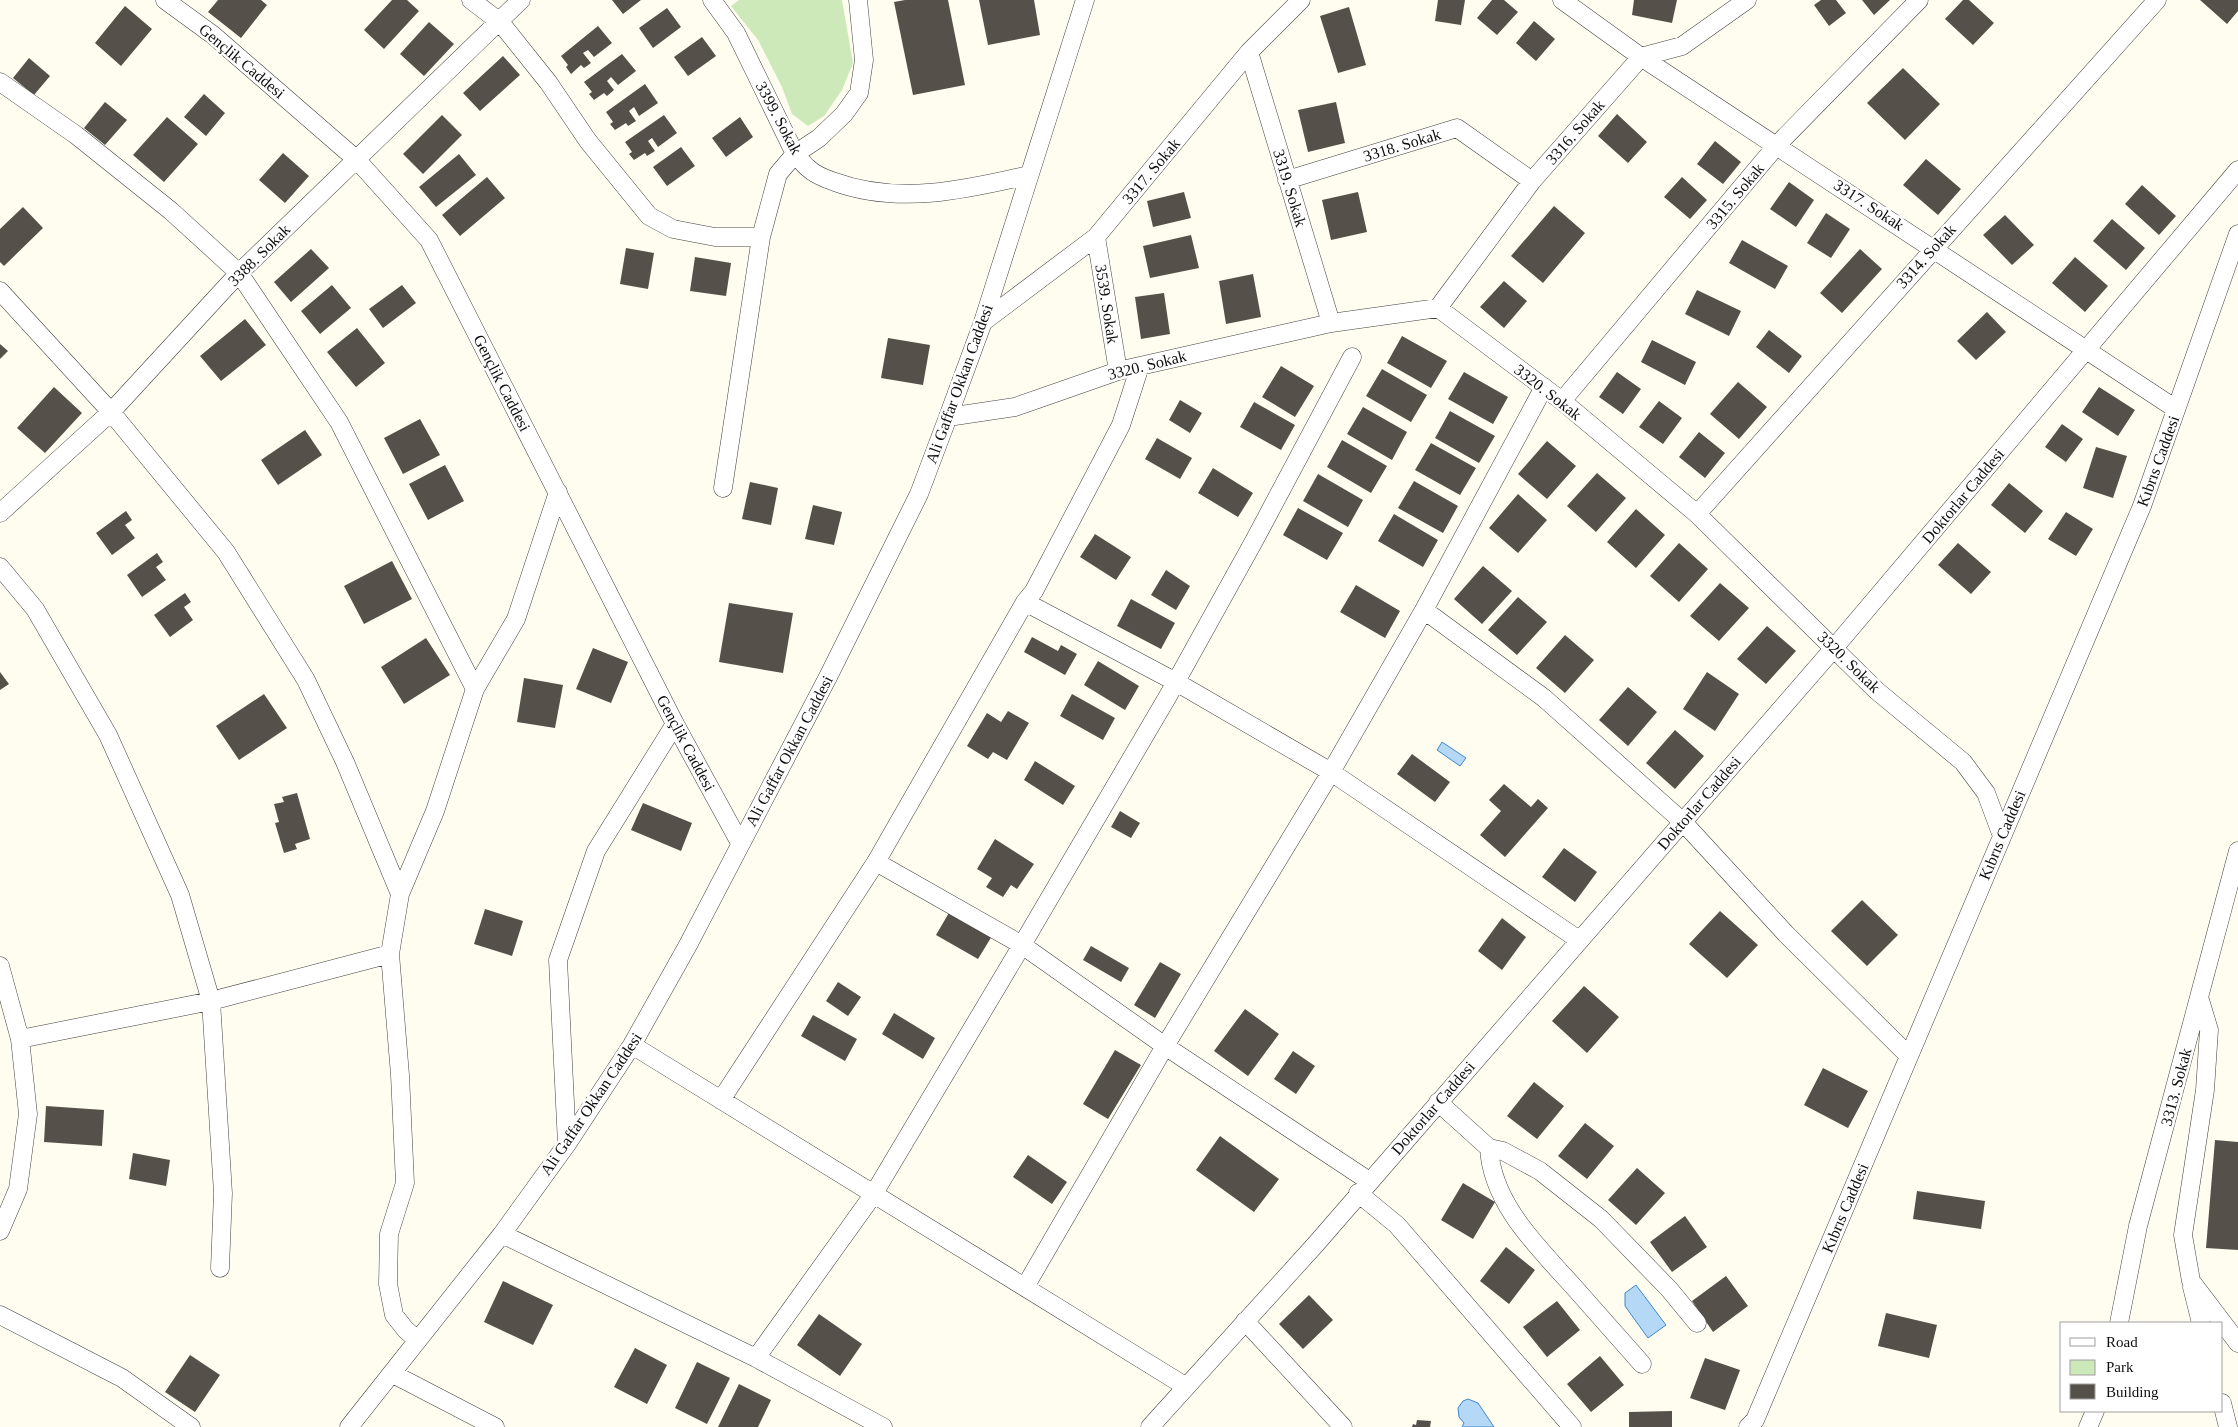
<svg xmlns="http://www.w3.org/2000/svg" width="2238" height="1427" font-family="'Times New Roman',serif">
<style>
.green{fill:#cee9b9}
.water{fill:#b4d8f5;stroke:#3d88cb}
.building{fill:#56504a}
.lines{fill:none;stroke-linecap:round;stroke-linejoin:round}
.minor-casing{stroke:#414141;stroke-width:19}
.minor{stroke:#fff;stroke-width:18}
.labels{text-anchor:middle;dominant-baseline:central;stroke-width:5;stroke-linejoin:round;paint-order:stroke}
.street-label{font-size:16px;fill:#0e0e0e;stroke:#fff}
</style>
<rect width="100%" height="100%" fill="#fffdef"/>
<path class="green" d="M 739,0 L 842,0 L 853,63 L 842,90 L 824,116 L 808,126 L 792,114 L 782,87 L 758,40 L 731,6 Z"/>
<path class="water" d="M 1442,742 L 1466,758 L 1460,766 L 1437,750 Z
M 1636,1285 L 1666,1325 L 1648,1338 L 1625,1306 L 1625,1293 Z
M 1468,1399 L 1478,1403 L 1494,1427 L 1462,1427 L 1464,1423 L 1459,1417 L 1458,1408 L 1463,1401 Z"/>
<path class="building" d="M 218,0 L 261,0 L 267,5 L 241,38 L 208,12 Z
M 392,0 L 407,0 L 419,11 L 384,49 L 364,30 Z
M 612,0 L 641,0 L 623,14 Z
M 905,0 L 948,0 L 965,85 L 913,95 L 894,2 Z
M 979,0 L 1034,0 L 1040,35 L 988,45 Z
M 1438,0 L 1465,0 L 1461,25 L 1435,21 Z
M 1492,0 L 1504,0 L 1518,12 L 1497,35 L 1477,18 Z
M 1634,0 L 1677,0 L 1672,23 L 1632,15 Z
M 1821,0 L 1836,0 L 1846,13 L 1829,26 L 1814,5 Z
M 1862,0 L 1890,0 L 1874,15 Z
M 1963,0 L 1969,0 L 1994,23 L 1973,45 L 1945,19 Z
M 2200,0 L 2238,0 L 2238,11 L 2227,24 Z
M 125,6 L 152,29 L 121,66 L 95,43 Z
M 1349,7 L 1366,65 L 1338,73 L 1320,16 Z
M 667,8 L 681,27 L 653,48 L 639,28 Z
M 1534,21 L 1555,39 L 1536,61 L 1516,43 Z
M 429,22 L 454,44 L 424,76 L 400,54 Z
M 598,26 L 612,43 L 594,57 L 588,50 L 583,53 L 591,63 L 584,68 L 581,65 L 571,74 L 566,67 L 568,65 L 561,56 Z
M 702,37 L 716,56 L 688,76 L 674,57 Z
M 622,54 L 636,71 L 618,85 L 611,77 L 607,81 L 614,90 L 607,96 L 604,93 L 594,100 L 589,94 L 592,92 L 584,82 Z
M 503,56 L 520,75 L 480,111 L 463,93 Z
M 29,58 L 50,76 L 34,95 L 13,78 Z
M 1903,68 L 1940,104 L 1905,140 L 1867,103 Z
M 645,84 L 658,103 L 639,116 L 634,107 L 629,111 L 636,121 L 628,126 L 626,123 L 615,130 L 610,124 L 613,122 L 606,112 Z
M 204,94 L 225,113 L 206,136 L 184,117 Z
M 105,102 L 127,120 L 105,145 L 84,128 Z
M 1336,102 L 1345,143 L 1308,152 L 1298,110 Z
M 1617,114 L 1647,142 L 1628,163 L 1598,136 Z
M 442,115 L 462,135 L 423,174 L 403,154 Z
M 664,115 L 677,133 L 658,147 L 652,138 L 648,141 L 655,151 L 647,156 L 645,153 L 634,160 L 629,154 L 632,152 L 625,142 Z
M 167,117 L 198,144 L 164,182 L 133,155 Z
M 740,117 L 753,137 L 726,157 L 712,138 Z
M 1715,141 L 1741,162 L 1723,184 L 1697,164 Z
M 681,147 L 695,166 L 667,186 L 653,167 Z
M 283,153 L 309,176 L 285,203 L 259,180 Z
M 459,154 L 476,175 L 436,207 L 419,187 Z
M 1926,159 L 1961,189 L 1938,215 L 1903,185 Z
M 487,177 L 505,198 L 460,236 L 442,215 Z
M 1682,177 L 1707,200 L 1690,219 L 1664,197 Z
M 1789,182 L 1814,200 L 1796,227 L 1770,209 Z
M 2142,185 L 2176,216 L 2159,235 L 2125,204 Z
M 1184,192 L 1191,218 L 1153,227 L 1147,201 Z
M 1358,192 L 1367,232 L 1331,240 L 1322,200 Z
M 1554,206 L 1585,233 L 1543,283 L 1511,256 Z
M 23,207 L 43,228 L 4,266 L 0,262 L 0,229 Z
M 1826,213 L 1850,229 L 1831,258 L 1807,243 Z
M 2005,215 L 2034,245 L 2012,265 L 1983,235 Z
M 2112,219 L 2145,248 L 2126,270 L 2093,241 Z
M 1191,235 L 1199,268 L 1150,278 L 1143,246 Z
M 1742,240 L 1788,266 L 1775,289 L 1729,263 Z
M 626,248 L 654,253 L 648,289 L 620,284 Z
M 311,249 L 329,268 L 291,302 L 274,282 Z
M 1860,249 L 1882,269 L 1842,313 L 1820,293 Z
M 695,257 L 731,263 L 726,296 L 690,291 Z
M 2075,257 L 2108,286 L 2085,312 L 2052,283 Z
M 1253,274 L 1261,317 L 1226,324 L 1219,281 Z
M 1504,281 L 1527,301 L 1504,328 L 1480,307 Z
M 332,285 L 351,308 L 320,334 L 301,311 Z
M 402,285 L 416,303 L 383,328 L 369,309 Z
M 1697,290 L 1741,311 L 1729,336 L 1685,314 Z
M 1164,293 L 1170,334 L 1141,339 L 1135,297 Z
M 1987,312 L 2006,332 L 1976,360 L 1957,341 Z
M 245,319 L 266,345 L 221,381 L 200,356 Z
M 357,328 L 385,363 L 356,387 L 327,352 Z
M 1769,330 L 1802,356 L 1789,373 L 1756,347 Z
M 1402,336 L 1447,361 L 1431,388 L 1387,363 Z
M 888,338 L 930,345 L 923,385 L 881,378 Z
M 1652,340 L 1696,362 L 1685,385 L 1641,362 Z
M 0,344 L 8,351 L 0,359 Z
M 1281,366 L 1314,386 L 1295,417 L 1262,397 Z
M 1382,369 L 1427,395 L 1411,422 L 1366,396 Z
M 1464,372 L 1508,397 L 1493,424 L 1448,399 Z
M 1617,372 L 1641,389 L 1623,414 L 1599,397 Z
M 1738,382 L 1767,407 L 1739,439 L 1710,414 Z
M 54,387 L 82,413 L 45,453 L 17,428 Z
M 2099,387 L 2135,410 L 2118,436 L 2082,412 Z
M 1180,400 L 1202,413 L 1190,433 L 1169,420 Z
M 1659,401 L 1682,418 L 1663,444 L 1639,427 Z
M 1254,402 L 1295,425 L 1281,450 L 1240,427 Z
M 1363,407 L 1407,432 L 1392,460 L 1347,434 Z
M 1450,411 L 1495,436 L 1479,463 L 1435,438 Z
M 420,419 L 440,455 L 403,474 L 384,438 Z
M 2062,424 L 2083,439 L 2066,462 L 2045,447 Z
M 305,430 L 322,455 L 278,485 L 261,460 Z
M 1699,432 L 1725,453 L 1705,478 L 1679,457 Z
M 1157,438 L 1192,458 L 1180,479 L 1145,459 Z
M 1342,440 L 1387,466 L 1371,493 L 1327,467 Z
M 1547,441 L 1576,466 L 1547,499 L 1518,474 Z
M 1431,443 L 1476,468 L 1460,495 L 1415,470 Z
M 2096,447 L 2127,456 L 2113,498 L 2083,488 Z
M 445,465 L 464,501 L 428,520 L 409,484 Z
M 1213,468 L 1253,493 L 1238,517 L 1198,493 Z
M 1597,473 L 1626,498 L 1596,532 L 1567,506 Z
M 1318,474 L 1363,500 L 1348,527 L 1303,501 Z
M 1414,481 L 1458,506 L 1443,533 L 1398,508 Z
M 750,482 L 778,488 L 771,525 L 742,519 Z
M 2009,483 L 2043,511 L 2025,533 L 1991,505 Z
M 1518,494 L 1547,520 L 1518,553 L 1489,528 Z
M 813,505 L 842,512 L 834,545 L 805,539 Z
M 1298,508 L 1343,533 L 1327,560 L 1283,535 Z
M 1636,509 L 1665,535 L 1636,568 L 1607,542 Z
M 126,511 L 132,520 L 125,525 L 135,538 L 112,555 L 96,533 Z
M 2066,512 L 2093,529 L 2076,556 L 2048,539 Z
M 1394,514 L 1438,540 L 1423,567 L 1378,541 Z
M 1095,534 L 1131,557 L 1116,580 L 1080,557 Z
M 1679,543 L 1708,569 L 1679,602 L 1650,576 Z
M 1958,543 L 1991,572 L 1971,594 L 1938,565 Z
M 157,553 L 163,562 L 156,567 L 166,580 L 142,597 L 127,575 Z
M 392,561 L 412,599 L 364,624 L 344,586 Z
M 1483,566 L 1512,591 L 1482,624 L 1454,599 Z
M 1166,570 L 1190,586 L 1176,610 L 1151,595 Z
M 1720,583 L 1749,608 L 1719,641 L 1690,616 Z
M 1356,585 L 1400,611 L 1385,638 L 1340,612 Z
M 185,593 L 191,602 L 184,607 L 193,620 L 170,637 L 154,615 Z
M 1518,597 L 1547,622 L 1517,655 L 1488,630 Z
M 1131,599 L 1175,623 L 1161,649 L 1117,626 Z
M 729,603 L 793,613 L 783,673 L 719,662 Z
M 1767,626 L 1796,651 L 1766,684 L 1737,659 Z
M 1565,635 L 1594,660 L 1565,693 L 1536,668 Z
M 1032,637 L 1058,651 L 1061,645 L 1077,654 L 1065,675 L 1024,652 Z
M 426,638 L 450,675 L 404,704 L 381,667 Z
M 593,648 L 628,662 L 611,703 L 576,689 Z
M 1098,661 L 1139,686 L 1125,710 L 1084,685 Z
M 0,672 L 9,684 L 0,690 Z
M 1707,672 L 1739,694 L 1715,731 L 1683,709 Z
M 524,678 L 563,685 L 555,728 L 517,722 Z
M 1628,687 L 1657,712 L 1628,746 L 1599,720 Z
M 264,694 L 287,728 L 239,760 L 216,726 Z
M 1072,694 L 1115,718 L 1103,740 L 1060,716 Z
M 1008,711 L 1029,723 L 1007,760 L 993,752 L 988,759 L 967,746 L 987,713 L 1001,722 Z
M 1675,730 L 1704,756 L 1675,789 L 1646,763 Z
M 1412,754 L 1450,782 L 1435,802 L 1397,774 Z
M 1035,761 L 1075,786 L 1063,805 L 1024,780 Z
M 1504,784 L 1531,807 L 1538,799 L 1548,808 L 1505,857 L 1480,835 L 1501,811 L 1489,800 Z
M 297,793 L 310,839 L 295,844 L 297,849 L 284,853 L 275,823 L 279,822 L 274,804 L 284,802 L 282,797 Z
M 643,803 L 692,823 L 681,851 L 631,830 Z
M 1120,811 L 1140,823 L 1131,838 L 1111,827 Z
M 995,839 L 1034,864 L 1017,889 L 1011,885 L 1003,897 L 986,887 L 992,878 L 977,869 Z
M 1564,848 L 1597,872 L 1575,902 L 1542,877 Z
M 1862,900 L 1898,935 L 1867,966 L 1831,931 Z
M 485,909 L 523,921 L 512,956 L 474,944 Z
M 950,911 L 992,936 L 978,959 L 936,935 Z
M 1720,911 L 1758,945 L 1727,978 L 1689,944 Z
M 1502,918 L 1526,937 L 1502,970 L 1478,951 Z
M 1091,946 L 1129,968 L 1121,982 L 1083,960 Z
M 1160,962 L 1181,974 L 1155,1018 L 1134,1005 Z
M 838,982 L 861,997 L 848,1016 L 826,1001 Z
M 1584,986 L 1619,1017 L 1587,1053 L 1552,1021 Z
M 1245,1009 L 1279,1034 L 1248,1076 L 1214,1051 Z
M 894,1013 L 935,1038 L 923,1059 L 882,1034 Z
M 813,1015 L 857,1039 L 845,1061 L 801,1036 Z
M 1115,1050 L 1141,1065 L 1108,1119 L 1083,1104 Z
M 1293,1051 L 1315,1066 L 1296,1094 L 1274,1079 Z
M 1823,1068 L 1868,1091 L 1848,1128 L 1804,1105 Z
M 1534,1082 L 1564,1106 L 1537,1139 L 1507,1116 Z
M 46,1106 L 104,1110 L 102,1146 L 44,1142 Z
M 1585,1123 L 1614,1146 L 1587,1179 L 1558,1156 Z
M 1220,1136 L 1279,1179 L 1254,1212 L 1196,1170 Z
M 2215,1140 L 2238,1142 L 2238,1250 L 2206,1248 Z
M 133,1153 L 170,1160 L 166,1186 L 129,1179 Z
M 1028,1155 L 1067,1182 L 1052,1204 L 1013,1177 Z
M 1637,1168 L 1665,1193 L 1636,1225 L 1608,1200 Z
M 1463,1183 L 1495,1202 L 1473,1239 L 1441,1220 Z
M 1917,1191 L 1985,1201 L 1981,1229 L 1913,1219 Z
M 1685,1216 L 1707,1247 L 1672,1272 L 1650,1242 Z
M 1506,1247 L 1535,1270 L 1509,1304 L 1480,1281 Z
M 1726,1276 L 1748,1306 L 1713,1332 L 1692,1301 Z
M 503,1281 L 553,1305 L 533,1345 L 484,1322 Z
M 1309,1295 L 1333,1320 L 1303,1349 L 1279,1324 Z
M 1557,1301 L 1580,1330 L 1547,1357 L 1523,1327 Z
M 1886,1313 L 1937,1325 L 1929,1358 L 1878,1346 Z
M 819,1314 L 862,1344 L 840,1376 L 797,1345 Z
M 635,1348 L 667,1365 L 647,1404 L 614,1387 Z
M 190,1355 L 220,1375 L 195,1412 L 165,1392 Z
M 1600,1356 L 1624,1385 L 1591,1412 L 1567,1384 Z
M 1705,1358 L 1740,1370 L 1725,1410 L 1690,1398 Z
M 697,1362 L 730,1378 L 707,1424 L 675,1408 Z
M 739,1384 L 771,1400 L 758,1427 L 718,1427 Z
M 1672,1411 L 1672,1427 L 1629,1427 L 1629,1412 Z
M 1417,1420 L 1431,1421 L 1430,1427 L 1412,1427 L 1413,1424 L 1416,1425 Z"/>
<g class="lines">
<g class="minor-casing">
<path id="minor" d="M 165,0 L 213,35 L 357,160 L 429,240 L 675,724 L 740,843
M 471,0 L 500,22 L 548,82 L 588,141 L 649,216 L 673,229 L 715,237 L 761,237
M 712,0 L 736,33 L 795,154 C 799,158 803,164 808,168 C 815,175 826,179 835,182 C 898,205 965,190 1029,175
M 1562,0 L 1641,57 L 2176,409
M 1249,52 L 1331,323
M 0,82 L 76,135 L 171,211 L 239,273 L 339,422 L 475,689
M 1287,180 L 1457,128 L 1532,181
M 1096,237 L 1118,371
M 0,291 L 111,412 L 226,552 L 306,680 L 345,762 L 400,894
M 1438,308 L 1532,181 L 1641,57 L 1682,46 L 1747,0
M 983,322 L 1096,237 L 1249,52 L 1301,0
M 1562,401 L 1777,145 L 1919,0
M 948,417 L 1015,407 L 1118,371 L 1140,366 L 1331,323 L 1438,308 L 1562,401 L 1697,514 L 1877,691 L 1963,762 L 1986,793 L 2002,836
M 723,488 L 761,237 L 778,174 L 795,154 L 819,138 L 844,114 L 859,93 L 864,60 L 858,0
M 0,513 L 111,412 L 239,273 L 521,0
M 1697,514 L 2157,0
M 0,567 L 35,609 L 108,735 L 180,895 L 211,1001 L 223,1193 L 220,1268
M 1025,602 L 1176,682 L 1331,772 L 1579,940
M 1424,610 L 1544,698 L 1683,822 L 1786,934 L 1909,1056
M 876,862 L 1022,945 L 1165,1046 L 1369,1181
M 0,966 L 20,1039 L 28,1114 L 18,1189 L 0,1231
M 2200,1000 L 2209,1030 L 2205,1090 L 2183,1235 L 2191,1281 L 2238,1343
M 20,1039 L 211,1001 L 390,954
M 632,1045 L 1185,1386
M 721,1100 L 876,862 L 1025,602 L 1034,591 L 1121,425 L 1140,366
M 1438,1102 L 1489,1148 L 1503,1151 L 1540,1171 L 1601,1219 L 1669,1289 L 1697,1323
M 567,1144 L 558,960 L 596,851 L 675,724
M 1489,1148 C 1492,1204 1538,1247 1573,1286 C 1596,1312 1619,1338 1642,1364
M 1358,1193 L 1397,1225 L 1572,1427
M 502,1234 L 756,1358 L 883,1427
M 1025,1287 L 1165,1046 L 1331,772 L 1424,610 L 1544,387
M 2192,1287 L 2201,1323
M 0,1315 L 122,1378 L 191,1427
M 1245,1321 L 1343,1427
M 2119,1323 L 2138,1226 L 2238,851
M 417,1340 L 405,1329 L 394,1315 L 388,1284 L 389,1234 L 405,1183 L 400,1075 L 390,954 L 400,894 L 435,811 L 475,689 L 516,619 L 558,492
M 756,1358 L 873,1195 L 1022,945 L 1168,696 L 1254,541 L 1352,357
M 393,1374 L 495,1427
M 2222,1403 L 2228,1427
M 349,1427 L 502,1234 L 567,1144 L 632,1045 L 688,945 L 829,675 L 919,494 L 948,417 L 983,322 L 1085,0
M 1150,1427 L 1315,1245 L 1834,648 L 2238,170
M 1748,1427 L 1755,1420 L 2142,506 L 2238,234
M 2088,1427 L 2095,1411"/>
</g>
<use href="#minor" class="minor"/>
</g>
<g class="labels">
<g class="street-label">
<text transform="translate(242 61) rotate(40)">Gençlik Caddesi</text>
<text transform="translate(779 118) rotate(62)">3399. Sokak</text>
<text transform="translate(1575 132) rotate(-49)">3316. Sokak</text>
<text transform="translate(1402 145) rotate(-17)">3318. Sokak</text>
<text transform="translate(1151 171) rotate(-50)">3317. Sokak</text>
<text transform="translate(1290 188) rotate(73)">3319. Sokak</text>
<text transform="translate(1735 196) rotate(-50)">3315. Sokak</text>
<text transform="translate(1869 205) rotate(33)">3317. Sokak</text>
<text transform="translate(259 255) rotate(-45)">3388. Sokak</text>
<text transform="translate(1926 256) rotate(-48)">3314. Sokak</text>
<text transform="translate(1107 304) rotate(81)">3539. Sokak</text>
<text transform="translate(1147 365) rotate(-14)">3320. Sokak</text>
<text transform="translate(502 383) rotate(63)">Gençlik Caddesi</text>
<text transform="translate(959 384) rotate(-70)">Ali Gaffar Okkan Caddesi</text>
<text transform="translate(1548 392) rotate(38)">3320. Sokak</text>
<text transform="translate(2158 461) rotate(-70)">Kıbrıs Caddesi</text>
<text transform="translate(1963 496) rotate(-50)">Doktorlar Caddesi</text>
<text transform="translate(1849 662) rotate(44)">3320. Sokak</text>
<text transform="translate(686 743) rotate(62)">Gençlik Caddesi</text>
<text transform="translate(789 751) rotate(-62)">Ali Gaffar Okkan Caddesi</text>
<text transform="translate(1699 803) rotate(-49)">Doktorlar Caddesi</text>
<text transform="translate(2002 835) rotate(-67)">Kıbrıs Caddesi</text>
<text transform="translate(2176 1087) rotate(-75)">3313. Sokak</text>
<text transform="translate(591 1104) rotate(-56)">Ali Gaffar Okkan Caddesi</text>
<text transform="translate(1433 1108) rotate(-49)">Doktorlar Caddesi</text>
<text transform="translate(1845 1208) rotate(-67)">Kıbrıs Caddesi</text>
</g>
</g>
<rect x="2060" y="1322" width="162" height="90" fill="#ffffff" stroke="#9f9f9f"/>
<rect x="2070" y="1338" width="25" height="8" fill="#ffffff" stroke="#9f9f9f"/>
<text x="2106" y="1347" font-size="15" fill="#0e0e0e">Road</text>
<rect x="2070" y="1360" width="25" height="15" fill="#cee9b9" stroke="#9f9f9f"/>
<text x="2106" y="1372" font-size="15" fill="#0e0e0e">Park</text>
<rect x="2070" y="1384" width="25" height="15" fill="#56504a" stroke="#9f9f9f"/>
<text x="2106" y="1397" font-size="15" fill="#0e0e0e">Building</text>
</svg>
